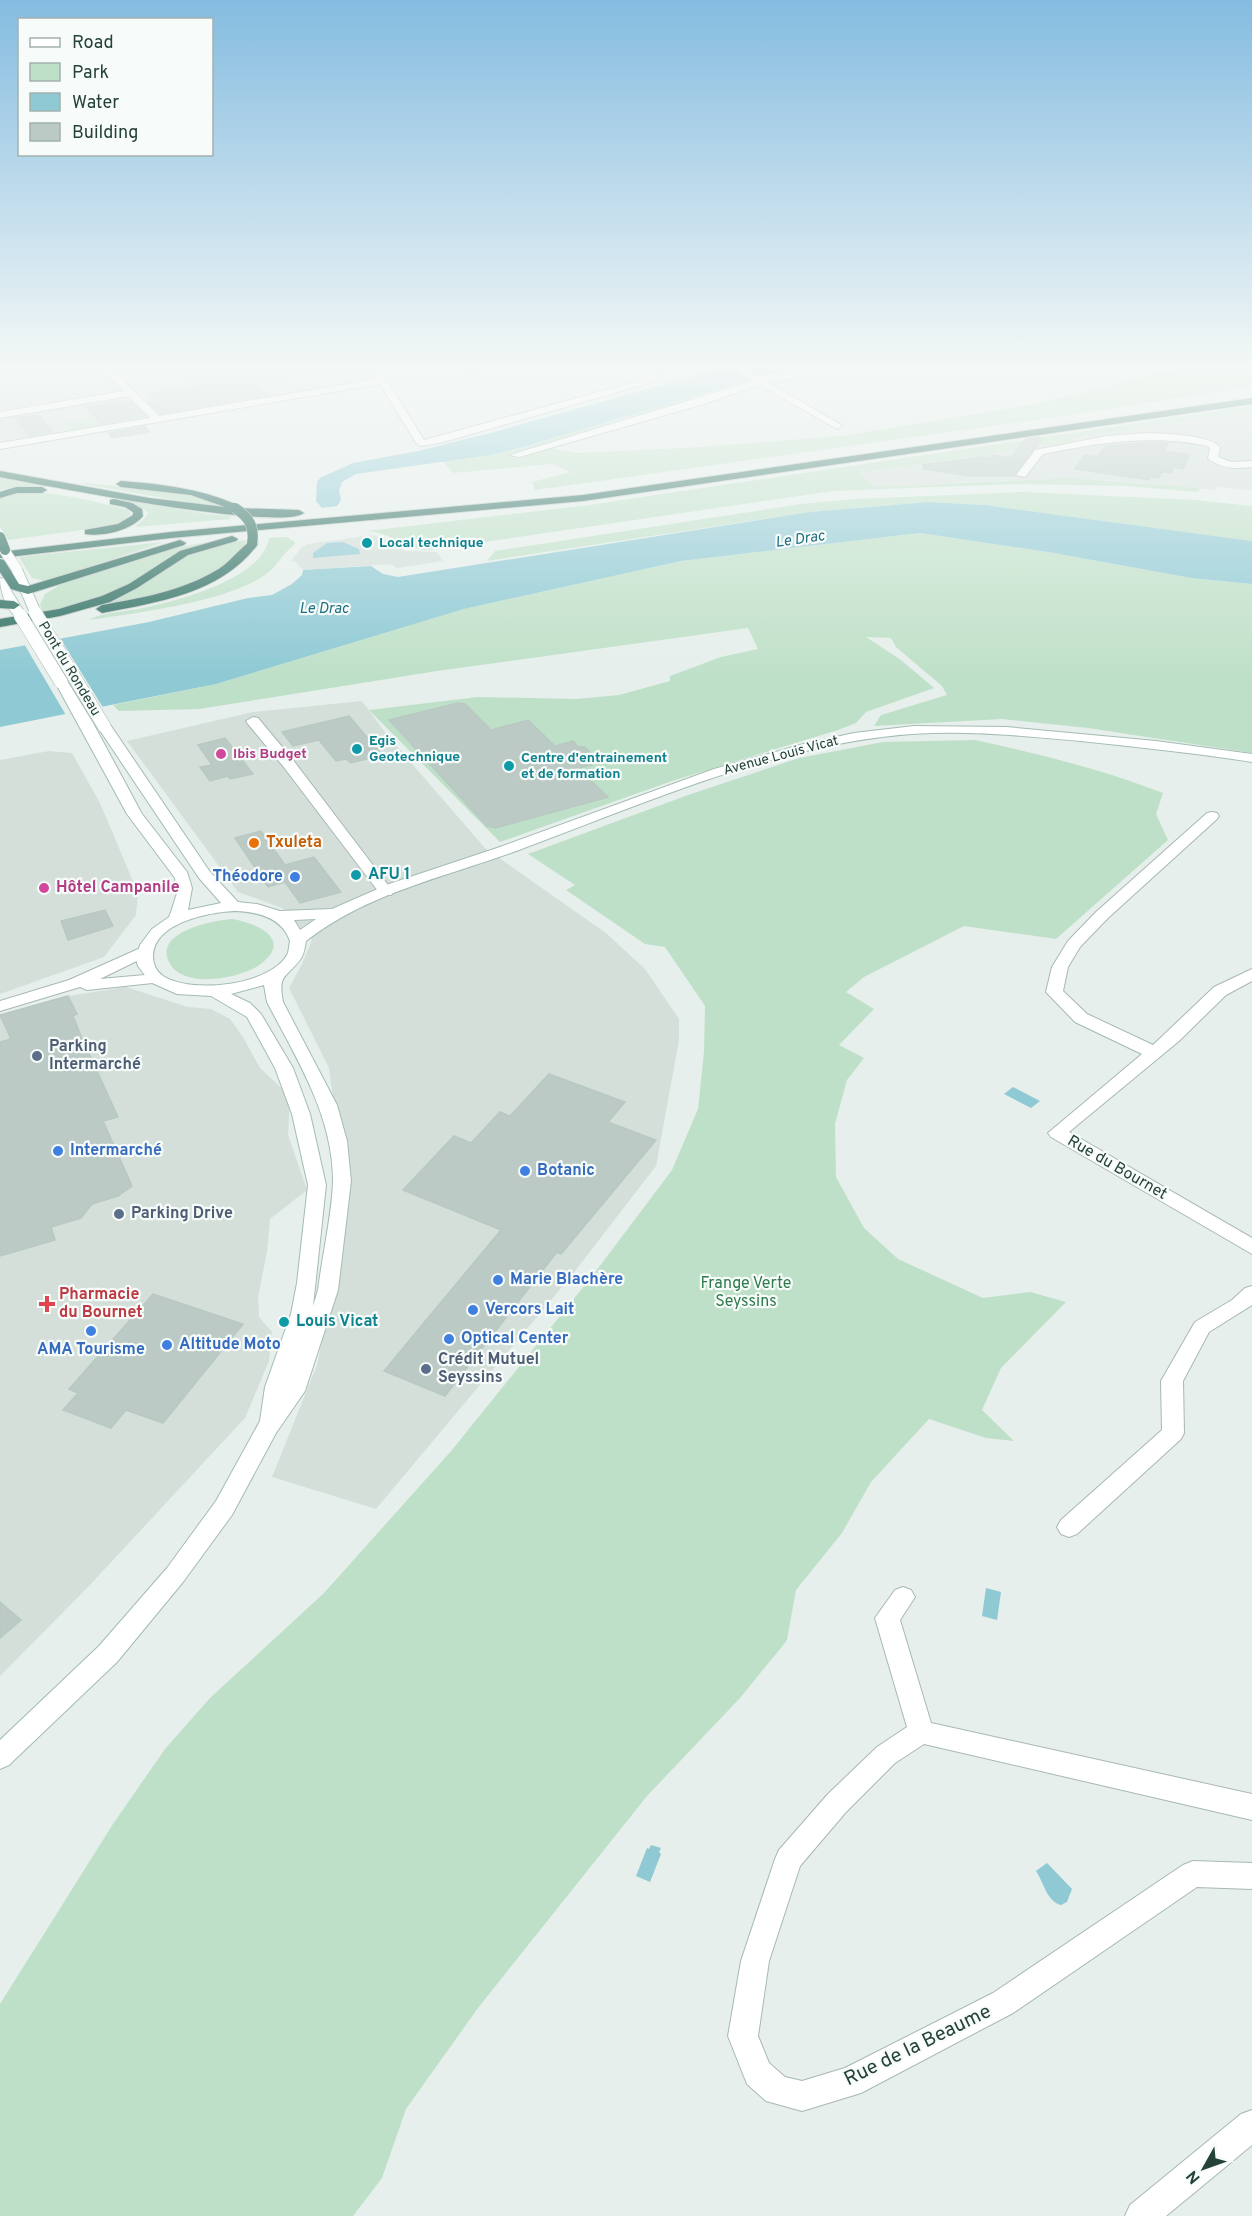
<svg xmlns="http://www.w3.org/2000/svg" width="1252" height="2216" font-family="Overpass,sans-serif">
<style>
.built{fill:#d4dfda}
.green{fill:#bfe0c8}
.water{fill:#8ec9d4}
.pier{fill:#e6efeb}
.building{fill:#bbcac4;stroke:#b8c9c2;stroke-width:1.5}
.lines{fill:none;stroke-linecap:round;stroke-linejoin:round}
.minor-casing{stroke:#a8b8b2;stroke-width:2}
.secondary-casing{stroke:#a4bbb3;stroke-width:2}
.motorway-casing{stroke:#c2cac8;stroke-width:2}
.minor{fill:#fff;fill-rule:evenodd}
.secondary{fill:#fff;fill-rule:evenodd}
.motorway{fill:#2f6f62;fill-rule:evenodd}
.secondary-bridge-far1-casing{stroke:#a4bbb3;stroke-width:11;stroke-linecap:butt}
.secondary-bridge-casing{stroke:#a4bbb3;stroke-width:14;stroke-linecap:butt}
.motorway-bridge-casing{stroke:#c2cac8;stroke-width:11;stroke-linecap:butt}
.secondary-bridge-far1{stroke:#fff;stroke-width:10}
.secondary-bridge{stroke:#fff;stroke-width:13}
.motorway-bridge{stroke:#2f6f62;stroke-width:10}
.culture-dot{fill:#0f9aa8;stroke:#f7fbf9;stroke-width:2}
.hotel-dot{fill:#d1479c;stroke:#f7fbf9;stroke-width:2}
.food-dot{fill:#e8710a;stroke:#f7fbf9;stroke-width:2}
.shop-dot{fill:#3f7fe0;stroke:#f7fbf9;stroke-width:2}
.service-dot{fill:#5c6f8a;stroke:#f7fbf9;stroke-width:2}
.health-dot{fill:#e0444e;stroke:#f7fbf9;stroke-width:2}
.labels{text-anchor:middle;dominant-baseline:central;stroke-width:4.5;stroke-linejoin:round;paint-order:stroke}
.far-culture-label{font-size:14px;font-weight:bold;fill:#0d838f;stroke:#f7fbf9;text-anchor:start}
.far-street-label{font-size:14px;fill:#24423a;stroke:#f7fbf9}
.far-hotel-label{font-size:14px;font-weight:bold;fill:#b23c85;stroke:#f7fbf9;text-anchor:start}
.far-water-label{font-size:15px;font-style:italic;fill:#1c6f80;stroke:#f7fbf9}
.food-label{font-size:16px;font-weight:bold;fill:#c56008;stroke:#f7fbf9;text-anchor:start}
.culture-label{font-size:16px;font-weight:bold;fill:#0d838f;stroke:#f7fbf9;text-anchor:start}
.shop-label{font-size:16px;font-weight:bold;fill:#366cbe;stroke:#f7fbf9;text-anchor:start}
.hotel-label{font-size:16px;font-weight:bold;fill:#b23c85;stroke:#f7fbf9;text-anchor:start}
.service-label{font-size:16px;font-weight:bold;fill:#4e5e75;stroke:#f7fbf9;text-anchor:start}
.street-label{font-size:16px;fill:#24423a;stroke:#f7fbf9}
.park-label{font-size:16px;fill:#2d7a4b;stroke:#f7fbf9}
.health-label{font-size:16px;font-weight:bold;fill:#be3a42;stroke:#f7fbf9;text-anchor:start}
.near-street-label{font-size:20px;fill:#24423a;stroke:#f7fbf9}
</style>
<rect width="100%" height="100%" fill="#e6efeb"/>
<path class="built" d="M 0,368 L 367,368 L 374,380 L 0,444 Z
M 1252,410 L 1252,490 L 1217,487 L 1215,490 L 1107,480 L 1040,479 L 875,487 L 858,473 L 1075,441 L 1071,438 Z
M 372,535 L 381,537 L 406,551 L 437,552 L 443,561 L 397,568 L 391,564 L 303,570 L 296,562 L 291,561 L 301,548 L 308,544 Z
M 362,701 L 387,735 L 485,848 L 606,933 L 645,969 L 679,1019 L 679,1040 L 656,1166 L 572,1275 L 376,1509 L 272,1477 L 317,1365 L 335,1279 L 347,1201 L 329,1068 L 289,988 L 302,964 L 312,940 L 282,908 L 238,892 L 127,741 L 253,712 Z
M 49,751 L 72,753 L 100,803 L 138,893 L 136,915 L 104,957 L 0,994 L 0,760 Z
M 126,987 L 188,1007 L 211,1009 L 230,1019 L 243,1037 L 260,1068 L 290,1096 L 288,1135 L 307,1190 L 270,1219 L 267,1252 L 258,1297 L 259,1317 L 272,1332 L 269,1361 L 245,1418 L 89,1586 L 0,1676 L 0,1015 L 68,996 Z"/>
<path class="green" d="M 1177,368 L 1252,368 L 1252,386 L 1077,414 L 535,490 L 532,482 L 570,472 L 552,464 L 453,473 L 443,461 L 490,455 L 519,448 L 746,381 L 728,391 L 546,447 L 578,453 L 701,447 L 841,436 L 1041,403 Z
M 1252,406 L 1252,410 L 1072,438 L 1076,441 L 858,473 L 875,487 L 1071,478 L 1200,488 L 1198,492 L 1125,486 L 1020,484 L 833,491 L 429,550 C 401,549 394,533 367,531 L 589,505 Z
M 126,412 L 134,420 L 73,431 L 65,423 Z
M 0,476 L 207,514 L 231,516 L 230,519 L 135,527 L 145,518 L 148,513 C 138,499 61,488 41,486 C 27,485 14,487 0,490 Z
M 85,483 L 190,494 L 232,510 L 84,484 Z
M 19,492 C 55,491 94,501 128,510 L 131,514 L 121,523 L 111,526 L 8,540 L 0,527 L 0,497 Z
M 1022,492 L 1195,500 L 1252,506 L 1252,541 L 985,505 L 928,502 L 810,512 L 487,561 L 495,551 L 801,504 L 856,499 Z
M 920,533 L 1054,553 L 1191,578 L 1252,584 L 1252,753 L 1088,728 L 1002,719 L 874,726 L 881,715 L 947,695 L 942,686 L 896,647 L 891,638 L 866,637 L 901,660 L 934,688 L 866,712 L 856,723 L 838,730 L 672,781 L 500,842 L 369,710 L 478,697 L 576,699 L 619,695 L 670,681 L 670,676 L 721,657 L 758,649 L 748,628 L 437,671 L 199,709 L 119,711 L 113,705 L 216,684 L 464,609 L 681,561 Z
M 287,537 L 295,542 L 294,545 C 282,554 277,567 265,575 C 223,603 139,612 89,620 C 96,614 126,611 138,609 C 173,602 263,580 269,538 Z
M 247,540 C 227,584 151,596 109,605 L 103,604 C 134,593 149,578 176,562 C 198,549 222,543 247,540 Z
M 164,542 L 47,581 L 32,578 L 19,557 Z
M 208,542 L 176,553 L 128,585 L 82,605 L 44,613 L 40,605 L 45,594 L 63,583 L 170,549 Z
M 975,740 C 1039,754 1101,769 1163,793 L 1156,814 L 1168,840 L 1056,939 L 964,926 L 864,977 L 846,992 L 874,1009 L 839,1045 L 864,1058 L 847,1080 L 835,1124 L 836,1177 L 864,1228 L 898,1259 L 983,1298 L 1030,1292 L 1066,1302 L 1001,1368 L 982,1410 L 1014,1441 L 986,1438 L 929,1419 L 871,1482 L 842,1533 L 796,1590 L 787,1640 L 780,1649 L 740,1698 L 647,1796 L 478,2008 L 406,2109 L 382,2178 L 353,2216 L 0,2216 L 0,2004 L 113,1824 L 165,1749 L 210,1698 L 324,1593 L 452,1450 L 593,1275 L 672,1170 L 698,1109 L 704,1052 L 705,1006 L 665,947 L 645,944 L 566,890 L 575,885 L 528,854 L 688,795 L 799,758 L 883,742 Z
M 233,919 C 255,923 293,938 262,963 C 243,979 182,990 169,962 C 154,931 215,920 233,919 Z"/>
<path class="water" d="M 722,368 L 790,368 L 519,448 L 490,455 L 356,474 L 342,482 L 339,490 L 341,500 L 337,506 L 322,508 L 316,501 L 317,482 L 320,478 L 353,463 L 418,451 L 494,432 Z
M 928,502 L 985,505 L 1252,541 L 1252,584 L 1191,578 L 1054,553 L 920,533 L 681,561 L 464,609 L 216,684 L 0,727 L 0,650 L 149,622 L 248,598 L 272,595 L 292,584 L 302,575 L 303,570 L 371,566 L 383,574 L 398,577 L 810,512 Z
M 343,542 L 359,549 L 360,554 L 313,558 L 313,553 L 327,543 Z
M 1013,1087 L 1040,1101 L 1031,1108 L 1004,1094 Z
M 986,1588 L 1001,1592 L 997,1620 L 982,1616 Z
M 651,1845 L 661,1848 L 659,1852 L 661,1854 L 650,1882 L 636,1876 L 647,1848 L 649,1849 Z
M 1047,1863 L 1072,1889 L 1067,1902 L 1061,1905 C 1047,1902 1043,1881 1036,1871 Z"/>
<path class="pier" d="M 58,635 L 104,709 L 67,717 L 23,642 Z"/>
<path class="building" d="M 181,368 L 287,368 L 287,377 L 254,382 L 268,395 L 160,414 L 148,402 L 157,402 L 149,394 L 198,385 Z
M 114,402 L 131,402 L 145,416 L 101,424 L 86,407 Z
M 38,415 L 53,432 L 29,436 L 15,418 Z
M 145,426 L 150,432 L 112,438 L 108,433 Z
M 1039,437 L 1042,439 L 1014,476 L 970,476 L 923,469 L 923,465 L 982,457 L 990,458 L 992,455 L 1011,458 L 1026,439 Z
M 1146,443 L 1168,443 L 1164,451 L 1190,455 L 1183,469 L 1174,467 L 1171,473 L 1162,472 L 1159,478 L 1150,477 L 1149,480 L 1075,469 L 1084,455 L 1098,457 L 1106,446 Z
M 458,703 L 465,704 L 491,730 L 528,720 L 555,746 L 573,741 L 578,747 L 585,747 L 593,755 L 592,765 L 578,768 L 608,797 L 495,828 L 487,826 L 389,720 Z
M 349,716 L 382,755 L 351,763 L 346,759 L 336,761 L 319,740 L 293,746 L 282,732 Z
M 225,738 L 253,774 L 230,779 L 228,776 L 210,781 L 200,767 L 212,765 L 198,745 Z
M 261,831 L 285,865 L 314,857 L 341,892 L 300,903 L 285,882 L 268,887 L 235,838 Z
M 105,910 L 113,926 L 68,940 L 61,921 Z
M 68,996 L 77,1014 L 73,1016 L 81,1036 L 118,1117 L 103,1121 L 132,1186 L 118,1196 L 92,1204 L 81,1218 L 51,1227 L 55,1240 L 0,1256 L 0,1042 L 11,1039 L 0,1015 Z
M 549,1074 L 625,1102 L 608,1122 L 656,1140 L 561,1254 L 557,1252 L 445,1396 L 384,1371 L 501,1230 L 403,1190 L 454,1136 L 471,1143 L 500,1112 L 510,1116 Z
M 153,1294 L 243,1324 L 163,1423 L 126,1410 L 111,1428 L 63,1410 L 78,1393 L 69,1389 Z
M 0,1602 L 21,1620 L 0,1638 Z"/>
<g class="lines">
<g class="minor-casing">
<path id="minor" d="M 102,368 L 111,368 L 159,416 L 377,379 L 371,368 L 544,368 L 539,371 L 383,374 L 424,440 L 646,379 L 647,368 L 656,368 L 656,381 L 440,443 L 421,446 L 416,443 L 380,384 L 0,449 L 0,443 L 150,418 L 129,396 L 0,418 L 0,412 L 124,391 Z
M 733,368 L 743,368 L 760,378 L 769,374 L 833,368 L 863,368 L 858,371 L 767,382 L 840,424 L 842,426 L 837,429 L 760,385 L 704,404 L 519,457 L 510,455 L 753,381 Z
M 1146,433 C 1164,434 1207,434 1220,447 L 1218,457 L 1231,462 L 1252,461 L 1252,467 C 1237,469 1220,469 1208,458 L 1210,448 L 1208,446 C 1151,434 1099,443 1043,454 L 1025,477 L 1016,475 L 1035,450 L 1107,436 Z
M 253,717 L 258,718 L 293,760 L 391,889 L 394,892 L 391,895 L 381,895 L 283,766 L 248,724 L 246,721 Z
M 1212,812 L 1217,813 L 1219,816 L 1217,819 L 1108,918 L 1080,947 L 1068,967 L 1063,991 L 1087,1014 L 1153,1045 L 1214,987 L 1252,969 L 1252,981 L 1226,995 L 1179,1041 L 1069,1132 L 1252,1238 L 1252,1254 L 1051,1137 L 1048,1133 L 1142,1054 L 1075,1022 L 1046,992 L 1052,967 L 1068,941 L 1096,912 L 1207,813 Z
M 145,946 L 153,951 L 151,954 L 100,979 L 156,974 L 162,976 L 164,979 L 162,982 L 87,990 L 80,987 L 0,1011 L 0,1001 L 69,980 Z
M 1252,1286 L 1252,1305 L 1209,1332 L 1183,1381 L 1184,1433 L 1181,1439 L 1077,1534 L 1069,1537 L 1061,1534 L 1057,1527 L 1061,1520 L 1162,1430 L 1161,1381 L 1195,1322 L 1232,1300 L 1245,1288 Z
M 903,1587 L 911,1590 L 915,1597 L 900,1620 L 931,1723 L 1252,1794 L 1252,1820 L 924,1744 L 895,1763 L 846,1812 L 800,1866 L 769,1961 L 758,2036 L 769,2063 L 785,2077 L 802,2081 L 845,2068 L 993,1993 L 1183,1865 L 1193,1861 L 1252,1863 L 1252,1889 L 1197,1887 L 1013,2013 L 861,2093 L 802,2111 L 766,2101 L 747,2084 L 728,2036 L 741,1961 L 775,1859 L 779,1850 L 828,1794 L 877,1747 L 907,1727 L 875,1618 L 895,1590 Z
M 1252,2110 L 1252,2145 L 1166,2216 L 1125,2216 L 1130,2205 L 1241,2114 Z"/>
</g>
<g class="secondary-casing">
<path id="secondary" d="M 17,566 L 21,567 L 41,612 L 39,615 L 31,615 L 11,569 Z
M 0,578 L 4,579 L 26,615 L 24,618 L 20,619 C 7,613 0,591 0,578 Z
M 61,678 L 66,679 L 93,723 L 142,814 L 187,872 L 192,888 L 188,910 L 221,903 L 199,878 L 97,726 L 99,723 L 109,723 L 210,872 L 238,902 L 257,904 L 280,911 L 332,909 L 389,884 L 497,848 L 714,769 L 804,744 L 854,733 L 914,726 L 1006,727 L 1156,741 L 1252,754 L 1252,762 C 1195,753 1137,747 1080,741 C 1015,735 948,728 882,737 C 756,753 637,806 519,850 C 446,877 369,892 306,941 C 305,947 304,955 300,960 C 285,979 278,974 283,1002 L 337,1105 L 347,1141 L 351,1181 L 338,1290 L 305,1391 L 276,1433 L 232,1515 L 183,1582 L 117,1662 L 9,1765 L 0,1769 L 0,1740 L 99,1646 L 167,1568 L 216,1501 L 260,1421 L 265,1387 L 291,1314 L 297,1283 L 308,1185 L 292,1114 L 275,1068 L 247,1017 L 211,996 L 177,994 L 150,982 L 138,966 L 136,959 L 140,945 L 152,929 L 169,917 L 171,912 L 177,893 L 175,878 L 127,814 L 55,682 ZM 236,911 C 259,912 282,918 290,941 C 289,945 289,952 287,955 C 269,986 191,994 163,976 C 156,971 153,964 153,956 C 154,922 210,912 236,911 ZM 316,919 L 300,930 L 294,920 ZM 264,985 L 267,1002 C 296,1058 333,1115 333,1181 C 332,1215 322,1256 318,1290 L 313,1306 L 326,1185 L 310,1114 L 293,1068 L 261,1014 L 250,1003 L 231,994 Z"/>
</g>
<g class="motorway-casing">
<path id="motorway" d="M 1252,398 L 1252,404 L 583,501 L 171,538 L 0,558 L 0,552 L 171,532 L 583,495 Z
M 0,471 L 149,498 L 225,507 L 191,495 L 121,487 L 116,484 L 121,481 C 160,484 198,488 235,504 L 235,508 L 299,510 L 304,513 C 281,532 42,485 0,477 Z
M 16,487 L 42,487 L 47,490 L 42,493 L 17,493 L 0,498 L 0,492 Z
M 114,499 L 132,503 L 142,509 L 143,516 C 132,530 103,537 85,534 L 85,530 L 118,524 L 133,515 L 133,512 L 125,507 L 110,504 L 110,500 Z
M 232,536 L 238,539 L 236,541 L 188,555 L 137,588 L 110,602 L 60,616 L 0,627 L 0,619 L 59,609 L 102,596 L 129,584 L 180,551 Z
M 180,540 L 186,543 L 184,545 L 28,594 L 11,589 L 0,572 L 0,559 L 4,560 L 19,584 L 28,586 Z
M 252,541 L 258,544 C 222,593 158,602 102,613 L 96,609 L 102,605 C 142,598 182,591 217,570 C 229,564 244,543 252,541 Z
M 0,600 L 14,601 L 20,605 L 14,609 L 0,608 Z"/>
</g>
<use href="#minor" class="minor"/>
<use href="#secondary" class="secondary"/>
<use href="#motorway" class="motorway"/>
<g class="secondary-bridge-far1-casing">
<path id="secondary-bridge-far1" d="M 0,544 L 17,569"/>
</g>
<g class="secondary-bridge-casing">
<path id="secondary-bridge" d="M 35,612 L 104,726
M 20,615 L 61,682"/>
</g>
<g class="motorway-bridge-casing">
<path id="motorway-bridge" d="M 235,508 C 249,517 255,527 252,544
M 0,537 L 5,550"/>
</g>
<use href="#secondary-bridge-far1" class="secondary-bridge-far1"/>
<use href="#secondary-bridge" class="secondary-bridge"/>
<use href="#motorway-bridge" class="motorway-bridge"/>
</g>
<linearGradient id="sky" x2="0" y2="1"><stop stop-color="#84bce0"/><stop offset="0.54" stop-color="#f4f8f6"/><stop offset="1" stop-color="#f4f8f6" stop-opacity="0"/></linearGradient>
<rect width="1252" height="678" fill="url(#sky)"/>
<g class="culture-dot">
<circle cx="367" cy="543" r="6"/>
<circle cx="357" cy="749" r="6"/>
<circle cx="509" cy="766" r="6"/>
<circle cx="356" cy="875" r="6"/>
<circle cx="284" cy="1322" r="6"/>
</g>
<g class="hotel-dot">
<circle cx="221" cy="754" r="6"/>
<circle cx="44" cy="888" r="6"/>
</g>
<circle class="food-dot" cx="254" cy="843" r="6"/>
<g class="shop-dot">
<circle cx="295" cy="877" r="6"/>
<circle cx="58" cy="1151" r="6"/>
<circle cx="525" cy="1171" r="6"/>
<circle cx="498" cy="1280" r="6"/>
<circle cx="473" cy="1310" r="6"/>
<circle cx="91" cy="1331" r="6"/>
<circle cx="449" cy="1339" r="6"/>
<circle cx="167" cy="1345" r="6"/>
</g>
<g class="service-dot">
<circle cx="37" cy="1056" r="6"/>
<circle cx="119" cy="1214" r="6"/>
<circle cx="426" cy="1369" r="6"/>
</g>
<path class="health-dot" d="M44 1295h6v6h6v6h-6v6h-6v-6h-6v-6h6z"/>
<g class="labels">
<g class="far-culture-label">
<text x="379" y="543">Local technique</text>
<text x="369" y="741">Egis<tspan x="369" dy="16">Geotechnique</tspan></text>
<text x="521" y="758">Centre d'entrainement<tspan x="521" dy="16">et de formation</tspan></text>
</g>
<g class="far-street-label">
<text transform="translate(69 669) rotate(59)">Pont du Rondeau</text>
<text transform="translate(781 756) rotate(-15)">Avenue Louis Vicat</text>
</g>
<g class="far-hotel-label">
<text x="233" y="754">Ibis Budget</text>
</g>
<g class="far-water-label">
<text transform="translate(800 540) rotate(-8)">Le Drac</text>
<text x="324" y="609">Le Drac</text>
</g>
<g class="food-label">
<text x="266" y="843">Txuleta</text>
</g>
<g class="culture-label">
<text x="368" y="875">AFU 1</text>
<text x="296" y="1322">Louis Vicat</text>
</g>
<g class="shop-label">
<text x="283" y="877" text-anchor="end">Théodore</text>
<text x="70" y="1151">Intermarché</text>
<text x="537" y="1171">Botanic</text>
<text x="510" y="1280">Marie Blachère</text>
<text x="485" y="1310">Vercors Lait</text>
<text x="461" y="1339">Optical Center</text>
<text x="179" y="1345">Altitude Moto</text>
<text x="91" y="1350" text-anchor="middle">AMA Tourisme</text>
</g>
<g class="hotel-label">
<text x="56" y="888">Hôtel Campanile</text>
</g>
<g class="service-label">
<text x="49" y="1047">Parking<tspan x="49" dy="18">Intermarché</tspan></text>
<text x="131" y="1214">Parking Drive</text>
<text x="438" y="1360">Crédit Mutuel<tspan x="438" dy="18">Seyssins</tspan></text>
</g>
<g class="street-label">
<text transform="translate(1117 1168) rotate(30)">Rue du Bournet</text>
</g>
<g class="park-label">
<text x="746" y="1284">Frange Verte<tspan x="746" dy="18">Seyssins</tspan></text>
</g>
<g class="health-label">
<text x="59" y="1295">Pharmacie<tspan x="59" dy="18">du Bournet</tspan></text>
</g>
<g class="near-street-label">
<text transform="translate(918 2046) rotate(-26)">Rue de la Beaume</text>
</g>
</g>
<rect x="18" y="18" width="195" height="138" fill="#f7fbf9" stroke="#a3b1ad" stroke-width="1.5"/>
<rect x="30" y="38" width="30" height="9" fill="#ffffff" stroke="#a3b1ad" stroke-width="1.5"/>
<text x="72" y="48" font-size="18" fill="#24423a">Road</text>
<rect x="30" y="63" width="30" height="18" fill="#bfe0c8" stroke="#a3b1ad" stroke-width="1.5"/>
<text x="72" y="78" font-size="18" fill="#24423a">Park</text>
<rect x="30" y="93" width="30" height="18" fill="#8ec9d4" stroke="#a3b1ad" stroke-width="1.5"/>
<text x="72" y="108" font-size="18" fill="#24423a">Water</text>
<rect x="30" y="123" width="30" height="18" fill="#bbcac4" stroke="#a3b1ad" stroke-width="1.5"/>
<text x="72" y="138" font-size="18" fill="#24423a">Building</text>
<g transform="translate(1204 2168) rotate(230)" stroke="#f7fbf9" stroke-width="4.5" paint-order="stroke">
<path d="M0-4.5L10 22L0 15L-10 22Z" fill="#24423a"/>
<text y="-9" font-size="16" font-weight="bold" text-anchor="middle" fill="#24423a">N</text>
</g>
</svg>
